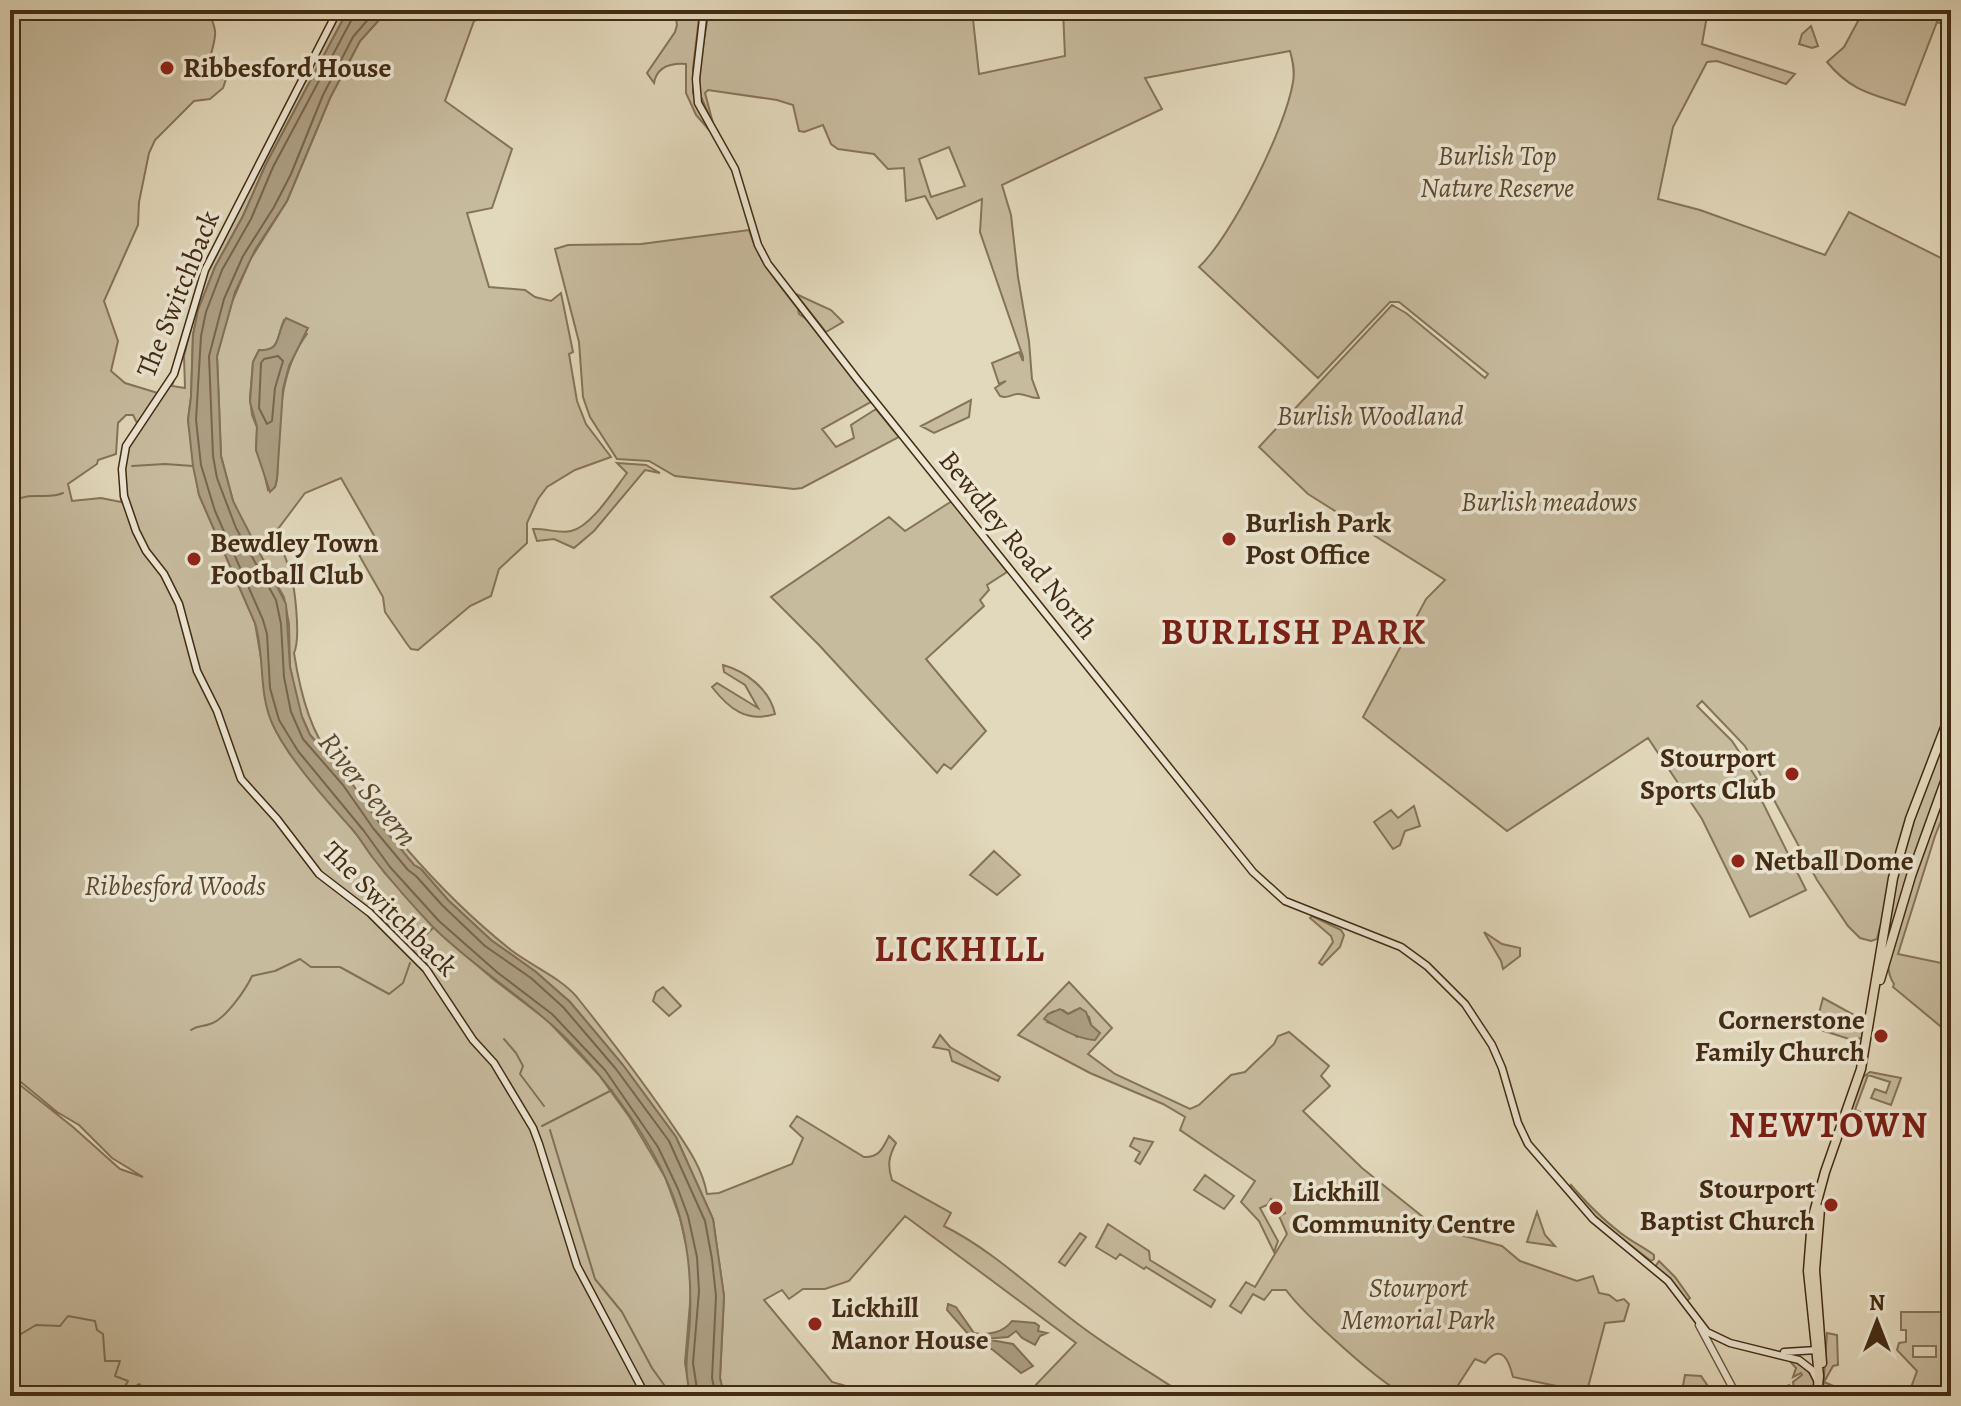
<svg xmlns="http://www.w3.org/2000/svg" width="1961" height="1406" font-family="Alegreya,serif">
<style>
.green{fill:#c7bb9e;stroke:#857458;stroke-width:2;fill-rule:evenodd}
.water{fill:#ac9e82;stroke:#827056;stroke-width:2}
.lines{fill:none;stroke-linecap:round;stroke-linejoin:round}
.shore{stroke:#78654a;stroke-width:2}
.stream{stroke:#827056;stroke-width:2}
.tertiary-casing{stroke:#6b573d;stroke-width:9}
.secondary-casing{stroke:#432c13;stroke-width:9}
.primary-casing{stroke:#432c13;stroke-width:11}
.tertiary{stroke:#ece6d3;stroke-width:6}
.secondary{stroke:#ece6d3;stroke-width:6}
.primary{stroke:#e2d8bb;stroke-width:8}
.poi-dot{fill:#8f2418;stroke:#ece6d3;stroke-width:3}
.labels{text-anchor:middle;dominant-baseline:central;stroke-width:7;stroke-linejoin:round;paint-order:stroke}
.poi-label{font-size:28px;font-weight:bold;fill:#432c13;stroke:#ece6d3;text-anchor:start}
.park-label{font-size:28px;font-style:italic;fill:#5d492f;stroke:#ece6d3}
.street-label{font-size:28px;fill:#432c13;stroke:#ece6d3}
.water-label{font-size:30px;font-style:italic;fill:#5d482f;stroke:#ece6d3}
.district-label{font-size:36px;font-weight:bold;letter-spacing:2px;fill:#7a1f14;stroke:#ece6d3}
</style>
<rect width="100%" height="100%" fill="#e2d8bb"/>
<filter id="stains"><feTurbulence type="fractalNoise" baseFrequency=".0025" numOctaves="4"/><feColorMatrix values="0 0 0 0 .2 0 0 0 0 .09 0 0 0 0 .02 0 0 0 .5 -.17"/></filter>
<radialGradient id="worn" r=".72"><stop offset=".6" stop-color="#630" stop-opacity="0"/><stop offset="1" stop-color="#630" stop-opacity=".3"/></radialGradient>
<path class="green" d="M 10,10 L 83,10 L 85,17 L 104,17 L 106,10 L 208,10 C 217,31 217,33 211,54 L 226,79 L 223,88 L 210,99 L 194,101 L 155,140 L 149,153 L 139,202 L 138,225 L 104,301 L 118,341 L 111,371 L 125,383 L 158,393 L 138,425 L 133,415 L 126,415 L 118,423 L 116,454 L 98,460 L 97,464 L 68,484 L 72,501 L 101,498 L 121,502 L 120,474 L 124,453 L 176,374 L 172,386 L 185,388 L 184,356 L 199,295 L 208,272 L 340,10 L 348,10 L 266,164 L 243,216 L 215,267 L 199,308 L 193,335 L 191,397 L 188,420 L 199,495 L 255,623 L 272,723 L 290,754 L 358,836 L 384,872 L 434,927 L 493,979 L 547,1020 L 599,1075 L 630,1118 L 665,1177 L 680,1218 L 689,1258 L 691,1291 L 685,1363 L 691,1396 L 10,1396 L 10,1077 L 73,1127 L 120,1169 L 143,1177 L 112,1158 L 79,1125 L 57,1112 L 10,1073 Z
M 388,10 L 499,10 L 474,21 L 445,101 L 512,149 L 492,208 L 467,213 L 489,287 L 525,290 L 535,297 L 551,301 L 561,293 L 573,352 L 569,354 L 577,401 L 586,424 L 611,457 L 575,470 L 547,487 L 538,499 L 527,523 L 527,543 L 499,569 L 491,596 L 470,606 L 418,650 L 411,649 L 407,644 L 385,612 L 383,597 L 359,555 L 361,550 L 376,539 L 341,478 L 305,493 L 272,537 C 279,545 285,554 288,565 C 295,582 301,638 294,653 C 299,685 309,731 331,756 C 337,761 343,767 349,774 L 346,777 L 310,735 L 299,710 L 290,667 L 289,624 L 284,597 L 243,525 L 233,501 L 221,456 L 217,356 L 232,302 L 250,260 L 287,201 L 330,98 L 360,41 ZM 284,320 L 307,334 C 276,375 280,430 277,479 L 275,487 L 268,490 L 262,463 L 256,450 L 257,427 L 252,415 L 250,398 L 253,362 L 259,350 C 280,352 277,336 284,320 Z
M 675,10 L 700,10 L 693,68 L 693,93 L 710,131 L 696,115 L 686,93 L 686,64 C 671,63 657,66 654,83 L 647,73 L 675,32 L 677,25 Z
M 709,10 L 972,10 L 979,74 L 1065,56 L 1063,10 L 1708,10 L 1702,44 L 1795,74 L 1786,84 L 1717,61 L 1707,62 L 1673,127 L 1658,199 L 1700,210 L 1825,255 L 1849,212 L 1951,263 L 1951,796 L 1935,836 L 1898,954 L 1951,965 L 1951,1035 L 1893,987 L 1894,984 C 1883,968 1890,946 1892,927 L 1886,941 L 1884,926 L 1880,927 L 1877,939 L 1871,941 L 1860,938 L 1848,926 L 1817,880 L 1745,746 L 1702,701 L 1697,706 L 1732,741 L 1757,779 L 1754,781 L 1759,790 L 1757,791 L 1806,890 L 1750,917 L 1702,819 L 1648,738 L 1507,831 L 1363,717 L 1426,599 L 1445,580 L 1308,494 L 1259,447 L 1392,305 L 1406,313 L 1485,378 L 1488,374 L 1399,302 L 1390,302 L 1318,378 L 1199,267 C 1232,236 1286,127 1293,82 C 1295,71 1293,62 1290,51 L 1145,78 L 1162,109 L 1002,185 L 1011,215 L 1018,277 L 1029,341 L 1032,379 L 1039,398 C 1030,399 1025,393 1017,394 C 1009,395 1008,399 1000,396 L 995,388 L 1006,381 L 999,384 L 992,363 L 1019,352 L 1023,361 L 1023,357 L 980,232 L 982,199 L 937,219 L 925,196 L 906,201 L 904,168 L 888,169 L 874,154 L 838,149 L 831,144 L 823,125 L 804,132 L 799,131 L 793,105 L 777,100 L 708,90 L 705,93 L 714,127 L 699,92 L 700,64 ZM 949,147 L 965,186 L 931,197 L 919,159 Z
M 1864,10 L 1951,10 L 1951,27 L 1937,22 L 1905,105 C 1871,94 1851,91 1827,62 L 1844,47 Z
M 1811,26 L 1818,46 L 1812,48 L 1799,44 L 1802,34 Z
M 749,230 C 758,261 779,284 798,309 L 799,314 L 806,319 L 871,402 L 822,429 L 836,447 L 854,438 L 851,425 L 876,409 L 899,437 L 802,488 L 794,489 L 675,476 L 649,461 L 617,459 L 590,417 L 583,397 L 579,342 L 555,249 L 568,245 L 641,244 Z
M 796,294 L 831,310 L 843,322 L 826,332 Z
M 971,400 L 969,417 L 934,433 L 921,426 Z
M 617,463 L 646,465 L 660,473 L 645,470 L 594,531 L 574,548 L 554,539 L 537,541 L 533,529 C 545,528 560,534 571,531 C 591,527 614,490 627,473 Z
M 952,501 L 1007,572 L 987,585 L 989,590 L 980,600 L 984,606 L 926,659 L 986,731 L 951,769 L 944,764 L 937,773 L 819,645 L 771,597 L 889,517 L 905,531 Z
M 723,665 C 745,671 770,689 775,714 C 747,723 729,709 712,687 L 717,683 L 758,708 L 745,685 L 724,672 Z
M 1414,806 L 1420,826 L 1405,831 L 1400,845 L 1393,849 L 1374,822 L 1391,810 L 1398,818 Z
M 405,847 C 437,884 473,920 511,950 C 532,966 559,977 576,996 C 608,1036 638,1075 667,1117 C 683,1141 702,1165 707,1194 L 719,1193 L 792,1164 L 803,1138 L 790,1126 L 797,1116 L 864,1157 C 879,1158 883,1148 889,1136 L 896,1143 C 889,1156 887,1165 892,1180 L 951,1213 L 944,1226 C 994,1251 1034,1291 1078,1324 C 1112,1350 1150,1372 1186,1396 L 1036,1396 L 1028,1393 L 1076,1343 L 905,1216 L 849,1281 L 825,1289 L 803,1289 L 789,1299 L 782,1290 L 764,1300 L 832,1382 L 880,1396 L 724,1396 L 720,1378 L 724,1296 L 713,1219 L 676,1137 L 623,1065 L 570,1002 L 536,972 L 491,940 L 448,900 L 421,869 L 414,865 L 402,851 Z
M 994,851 L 1020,875 L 997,895 L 970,875 Z
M 1312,916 L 1341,930 L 1344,935 L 1340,947 L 1322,965 L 1319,963 L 1333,942 L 1331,936 L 1310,918 Z
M 1484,932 L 1502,944 L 1520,948 L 1520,956 L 1503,969 L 1501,961 Z
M 1069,982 L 1112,1028 L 1088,1054 L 1115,1074 L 1190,1109 L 1199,1105 L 1231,1075 L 1245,1072 L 1274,1044 L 1278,1036 L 1289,1032 L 1329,1066 L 1321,1076 L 1330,1086 L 1303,1111 L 1362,1168 L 1438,1229 L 1502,1246 L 1520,1261 L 1577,1281 L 1593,1276 L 1599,1293 L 1609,1295 L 1617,1301 L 1624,1299 L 1629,1304 L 1624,1321 L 1605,1323 L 1586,1395 L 1571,1389 L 1513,1377 C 1509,1361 1502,1342 1485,1363 L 1475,1359 L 1451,1396 C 1438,1396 1419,1399 1407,1395 C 1384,1388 1301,1311 1286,1290 L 1272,1290 L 1264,1300 L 1253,1294 L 1241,1313 L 1230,1306 L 1246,1282 L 1255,1287 L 1287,1234 L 1279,1216 L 1285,1213 L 1280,1205 L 1271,1199 L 1267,1205 L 1260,1208 L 1278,1241 L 1274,1252 L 1259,1221 L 1241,1202 L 1255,1181 L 1180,1130 L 1185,1117 L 1163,1104 L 1090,1073 L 1018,1035 ZM 1063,1010 L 1068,1014 L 1076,1010 L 1089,1017 L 1091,1025 L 1077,1037 L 1069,1030 L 1047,1022 L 1052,1012 Z
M 663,987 L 681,1006 L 669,1016 L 653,1001 L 656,992 Z
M 1823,998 L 1865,1021 L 1862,1037 L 1855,1041 L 1815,1028 Z
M 940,1035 L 950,1047 L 1000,1077 L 998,1081 L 952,1061 L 949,1050 L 933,1047 Z
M 1870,1072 L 1901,1078 L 1891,1105 L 1871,1098 L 1875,1089 L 1886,1093 L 1890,1082 L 1868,1075 L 1855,1110 L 1866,1114 L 1865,1118 L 1885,1120 L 1884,1123 L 1849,1115 L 1863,1077 Z
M 1134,1138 L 1153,1142 L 1140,1164 L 1135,1161 L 1140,1152 L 1130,1146 Z
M 1205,1175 L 1234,1196 L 1224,1209 L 1194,1190 Z
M 1571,1185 C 1585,1201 1600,1217 1617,1230 C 1628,1240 1642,1246 1654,1255 L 1654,1259 L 1651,1261 L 1594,1217 L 1569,1188 Z
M 1537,1212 L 1545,1235 L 1555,1246 L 1527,1242 Z
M 1108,1224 L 1149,1251 L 1150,1260 L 1215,1300 L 1211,1307 L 1146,1267 L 1144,1269 L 1120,1254 L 1116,1259 L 1096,1247 Z
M 1080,1233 L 1086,1237 L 1065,1266 L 1059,1262 Z
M 1659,1261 L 1675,1277 L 1690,1298 L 1685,1302 L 1655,1267 Z
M 1901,1312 L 1951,1312 L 1951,1396 L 1908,1396 L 1917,1371 L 1897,1350 L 1899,1343 L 1906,1342 L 1906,1330 L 1901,1330 ZM 1936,1346 L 1936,1357 L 1913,1357 L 1913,1346 Z
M 1827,1333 L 1837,1335 L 1838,1365 L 1833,1366 L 1824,1382 L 1857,1396 L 1839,1396 L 1823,1390 Z
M 1788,1359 C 1803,1365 1815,1373 1815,1390 L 1809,1387 L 1788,1394 L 1783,1388 L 1789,1385 L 1791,1389 L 1794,1388 L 1793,1382 L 1802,1375 L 1801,1373 L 1793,1377 L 1796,1368 Z
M 1685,1375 L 1701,1376 L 1712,1392 L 1710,1396 L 1703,1396 L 1699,1393 L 1698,1396 L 1681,1396 Z"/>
<path class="water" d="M 348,10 L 388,10 L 360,41 L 330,98 L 287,201 L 255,250 L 235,292 L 217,356 L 219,403 L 221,456 L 233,501 L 286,604 L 290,667 L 302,717 L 310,735 L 349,779 L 380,824 L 414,865 L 421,869 L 448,900 L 491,940 L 536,972 L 570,1002 L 623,1065 L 676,1137 L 713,1219 L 724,1296 L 720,1378 L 724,1396 L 691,1396 C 682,1366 689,1348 690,1318 C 692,1270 686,1221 665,1177 C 641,1124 589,1056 545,1019 C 508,987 467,961 433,927 C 412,905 392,882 373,858 C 366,849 360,838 352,829 C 328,802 286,756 272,723 C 258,691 265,655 255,623 L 199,495 L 193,466 L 188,420 L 191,397 L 193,335 L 198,310 L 215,267 L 243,216 L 266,164 Z
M 286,318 L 308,328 L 289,366 L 283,389 L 277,479 L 275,487 L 270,492 L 256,450 L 257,427 L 250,402 L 253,362 L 259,350 C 282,352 275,335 286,318 Z
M 1080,1008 L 1086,1012 L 1091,1025 L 1100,1033 L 1095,1040 C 1081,1040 1057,1027 1044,1019 L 1048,1014 L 1060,1009 L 1068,1014 Z
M 948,1304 L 956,1307 L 974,1333 C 988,1336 1004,1332 1012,1321 L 1035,1323 L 1039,1326 L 1038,1331 L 1047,1333 L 1040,1336 L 1035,1345 L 1022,1338 L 1016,1331 L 1008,1337 L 985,1339 L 1013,1344 L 1033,1366 L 1021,1373 L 993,1350 L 969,1335 L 947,1310 Z"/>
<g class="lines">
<path class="shore" d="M 354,10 L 353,17 L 273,167 L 251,219 L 222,270 L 206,312 L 201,336 L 196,420 L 201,465 L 215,511 L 263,620 L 267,634 L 270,688 L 279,720 L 298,751 L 364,831 L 390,867 L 439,921 L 498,973 L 552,1014 L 605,1070 L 658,1147 L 678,1189 L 688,1216 L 697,1257 L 699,1291 L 693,1363 L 698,1396
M 376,10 L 353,37 L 323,95 L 291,174 L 274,207 L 243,256 L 224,299 L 209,356 L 213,456 L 217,478 L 236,528 L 276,600 L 281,624 L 284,677 L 291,712 L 303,739 L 343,785 L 373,828 L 408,870 L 416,876 L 442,905 L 485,946 L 531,978 L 563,1007 L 616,1069 L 669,1141 L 705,1221 L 712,1259 L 716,1296 L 712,1378 L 716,1396
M 278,356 L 283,361 L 275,388 L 272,421 L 267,424 L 259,408 L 261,363 L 264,359 Z"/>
<path class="stream" d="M 132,466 L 165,464 L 193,466
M 10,492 L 15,501 C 31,491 48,500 63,493
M 414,946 L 433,928
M 191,1030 C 198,1025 202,1027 210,1024 C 225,1020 246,989 252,976 L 275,971 L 300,959 L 311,967 L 340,967 L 389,994 L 403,983 L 410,963
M 504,1039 L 516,1053 L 523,1066 L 520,1074 L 544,1106
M 542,1126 L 612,1090
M 550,1130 L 595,1279 L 622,1312 L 652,1368 L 672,1396
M 10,1333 L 21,1334 L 36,1325 L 60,1326 L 68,1316 L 95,1321 L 97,1330 L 103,1334 L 105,1361 L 120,1361 L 115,1376 L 128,1381 L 123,1390 L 130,1390 L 139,1384 L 145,1389 L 146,1396"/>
<g class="tertiary-casing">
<path id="tertiary" d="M 1699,1325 L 1737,1396"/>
</g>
<g class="secondary-casing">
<path id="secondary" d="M 338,10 L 205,270 L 174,374 L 126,446 L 122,469 L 124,496 L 136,531 L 146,551 L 164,574 L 179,604 L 197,671 L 217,711 L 241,779 L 277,819 L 319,874 L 370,913 L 426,969 L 473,1040 L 494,1063 L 533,1128 L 539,1144 L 577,1266 L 646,1396
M 704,10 L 696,79 L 698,103 L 735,169 L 758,245 L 768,264 L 857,379 L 1253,872 L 1285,901 L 1401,947 L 1427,966 L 1465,1004 L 1492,1045 L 1502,1068 L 1518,1123 L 1528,1144 L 1593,1219 L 1668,1281 L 1707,1332 L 1730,1343 L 1799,1360 L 1812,1370 L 1817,1380
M 1784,1352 L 1817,1350"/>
</g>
<g class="primary-casing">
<path id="primary" d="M 1880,980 L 1911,876 L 1951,765
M 1820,1209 L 1815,1270 L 1822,1363
M 1817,1396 L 1819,1376 L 1808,1271 L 1812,1220 L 1825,1172 L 1861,1069 L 1893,878 L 1910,819 L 1951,712"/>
</g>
<use href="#tertiary" class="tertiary"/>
<use href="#secondary" class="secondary"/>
<use href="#primary" class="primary"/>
</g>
<g class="poi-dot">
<circle cx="167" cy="68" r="8"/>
<circle cx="1229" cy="539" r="8"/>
<circle cx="194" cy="559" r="8"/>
<circle cx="1792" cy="774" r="8"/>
<circle cx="1738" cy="861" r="8"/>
<circle cx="1881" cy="1036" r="8"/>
<circle cx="1831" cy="1205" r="8"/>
<circle cx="1276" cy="1208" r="8"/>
<circle cx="815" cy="1324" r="8"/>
</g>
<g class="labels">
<g class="poi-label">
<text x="183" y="68">Ribbesford House</text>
<text x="1245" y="523">Burlish Park<tspan x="1245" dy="32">Post Office</tspan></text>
<text x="210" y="543">Bewdley Town<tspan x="210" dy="32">Football Club</tspan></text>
<text x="1776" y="758" text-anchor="end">Stourport<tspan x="1776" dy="32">Sports Club</tspan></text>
<text x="1754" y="861">Netball Dome</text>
<text x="1865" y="1020" text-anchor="end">Cornerstone<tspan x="1865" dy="32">Family Church</tspan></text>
<text x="1815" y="1189" text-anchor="end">Stourport<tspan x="1815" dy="32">Baptist Church</tspan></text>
<text x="1292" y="1192">Lickhill<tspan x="1292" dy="32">Community Centre</tspan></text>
<text x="831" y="1308">Lickhill<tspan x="831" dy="32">Manor House</tspan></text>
</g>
<g class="park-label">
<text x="1497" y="156">Burlish Top<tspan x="1497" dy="32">Nature Reserve</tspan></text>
<text x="1370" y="416">Burlish Woodland</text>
<text x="1549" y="502">Burlish meadows</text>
<text x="175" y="886">Ribbesford Woods</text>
<text x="1418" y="1288">Stourport<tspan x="1418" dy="32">Memorial Park</tspan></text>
</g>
<g class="street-label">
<text transform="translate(178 294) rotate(-68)">The Switchback</text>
<text transform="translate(1018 545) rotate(51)">Bewdley Road North</text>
<text transform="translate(390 909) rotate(45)">The Switchback</text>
</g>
<g class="water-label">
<text transform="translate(368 789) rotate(51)">River Severn</text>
</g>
<g class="district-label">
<text x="1294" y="631">BURLISH PARK</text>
<text x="960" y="948">LICKHILL</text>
<text x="1829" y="1124">NEWTOWN</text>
</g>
</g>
<rect width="1961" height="1406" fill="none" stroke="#e2d8bb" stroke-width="40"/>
<rect x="12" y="12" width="1937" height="1382" fill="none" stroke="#432c13" stroke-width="4"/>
<rect x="20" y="20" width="1921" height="1366" fill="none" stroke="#432c13" stroke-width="2"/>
<g transform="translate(1877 1322)" stroke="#ece6d3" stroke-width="6" paint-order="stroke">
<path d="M0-6L14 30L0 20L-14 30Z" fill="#432c13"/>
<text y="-12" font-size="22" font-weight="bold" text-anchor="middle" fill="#432c13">N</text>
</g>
<rect width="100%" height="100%" filter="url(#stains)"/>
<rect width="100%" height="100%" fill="url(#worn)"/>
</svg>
